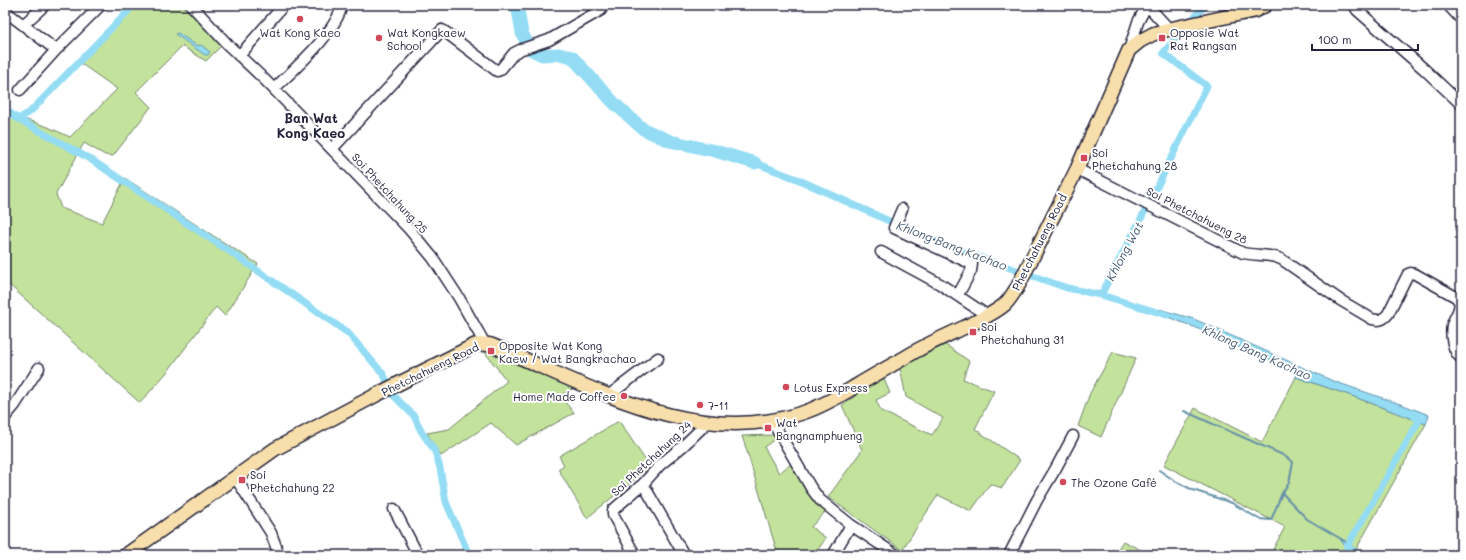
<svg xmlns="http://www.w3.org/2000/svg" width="1466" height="560" font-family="Mali,sans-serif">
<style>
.green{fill:#c3e29b;stroke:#72826b}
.water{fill:#93dcf4;stroke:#6692aa}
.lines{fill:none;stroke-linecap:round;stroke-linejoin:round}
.stream{stroke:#6692aa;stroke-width:2}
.canal{stroke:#93dcf4;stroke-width:7}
.river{stroke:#93dcf4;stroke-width:13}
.minor-casing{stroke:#22223b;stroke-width:13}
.major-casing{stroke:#22223b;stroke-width:16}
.minor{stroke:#fff;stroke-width:10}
.major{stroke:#f8deab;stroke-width:13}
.poi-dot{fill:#d1495b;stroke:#fff;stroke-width:1.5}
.labels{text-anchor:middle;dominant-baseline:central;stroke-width:4;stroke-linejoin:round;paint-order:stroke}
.poi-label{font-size:11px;fill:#22223b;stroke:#fff;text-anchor:start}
.street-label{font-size:11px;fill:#22223b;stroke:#fff}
.water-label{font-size:12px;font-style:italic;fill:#445a72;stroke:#fff}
.quarter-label{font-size:13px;font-weight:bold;fill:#22223b;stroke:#fff}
</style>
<rect width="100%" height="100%" fill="#fff"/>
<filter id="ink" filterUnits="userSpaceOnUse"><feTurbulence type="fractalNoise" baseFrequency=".025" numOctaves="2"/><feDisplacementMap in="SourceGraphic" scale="8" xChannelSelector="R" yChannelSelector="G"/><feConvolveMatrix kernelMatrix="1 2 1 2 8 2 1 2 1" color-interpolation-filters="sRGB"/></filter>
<g filter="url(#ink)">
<path class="green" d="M 137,5 L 188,5 L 222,45 L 206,61 L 182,46 L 136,92 L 151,107 L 113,156 L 105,155 L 84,143 L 56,194 L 61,208 L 102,223 L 125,178 L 201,228 L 258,264 L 225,316 L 216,307 L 168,371 L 140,403 L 5,281 L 5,105 L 18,117 L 48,127 L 70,137 L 117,89 L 80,63 Z
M 943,343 L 969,361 L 963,379 L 994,391 L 975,429 L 1020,460 L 1002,488 L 990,484 L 971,511 L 938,495 L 902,550 L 828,497 L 862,450 L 842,405 L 883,377 L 890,393 L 876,400 L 881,411 L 932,435 L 943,418 L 906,397 L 900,368 Z
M 483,350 L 574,388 L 560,396 L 574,413 L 516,445 L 491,423 L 441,456 L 427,433 L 449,429 L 507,381 Z
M 1113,352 L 1136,358 L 1101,437 L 1078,426 L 1090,393 Z
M 1296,377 L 1352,396 L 1426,424 L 1353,555 L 1270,555 L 1285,527 L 1164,465 L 1195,408 L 1262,442 Z
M 619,421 L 650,467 L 587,518 L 558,469 L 564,465 L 559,456 Z
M 774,435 L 775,439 L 764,447 L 779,473 L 791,464 L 826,511 L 811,527 L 826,538 L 814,555 L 776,555 L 777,552 L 749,458 L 742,436 Z
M 1123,541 L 1151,555 L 1114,555 Z"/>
<path class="water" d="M 178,33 L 197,46 L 201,45 L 210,52 L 208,55 L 205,55 L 175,34 Z
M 1159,309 L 1194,319 L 1333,381 L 1406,406 L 1429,415 L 1426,424 L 1352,396 L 1296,377 L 1297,370 L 1238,347 L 1194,327 L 1157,313 Z
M 1340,539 L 1366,555 L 1351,555 Z"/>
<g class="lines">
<path class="stream" d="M 1184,411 L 1283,455 L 1293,462 L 1289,483 L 1282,493 L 1307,519 L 1348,543
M 1159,470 L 1175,481 L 1193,490 L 1232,503 L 1259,519 L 1271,520 L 1282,493
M 1342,555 L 1346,548"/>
<path class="canal" d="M 5,109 L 18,119 L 90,159 L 235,255 L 348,333 L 384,375 L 393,395 L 414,416 L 421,431 L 435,451 L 440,468 L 446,502 L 469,555
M 18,119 L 30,112 L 134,5
M 755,163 L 797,179 L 900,226
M 1150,201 L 1207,86 L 1163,53 L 1205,5
M 928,239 L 1067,288 L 1101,295 L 1167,315
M 1101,295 L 1147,207
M 1359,555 L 1347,547 L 1420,419 L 1415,417"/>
<path class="river" d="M 513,5 L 518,10 L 522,33 L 530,49 L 542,55 L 559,54 L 572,57 L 614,103 L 643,129 L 670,141 L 715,151 L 755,163"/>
<g class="minor-casing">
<path id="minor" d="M 191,5 L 229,46 L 265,80 L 409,229 L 433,258 L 459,298 L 485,344
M 1147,5 L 1169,29
M 1354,5 L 1357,10 L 1424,69 L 1461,104
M 1448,5 L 1461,19
M 5,11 L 56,50
M 23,25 L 45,5
M 1129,50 L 1138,22 L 1147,5
M 239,56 L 284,5
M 274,89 C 294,69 336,33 342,5
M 20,90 L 56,50 L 101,5
M 332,149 L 442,30 L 444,31 L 497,71 L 500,70 L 514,53 L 522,49 L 549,40 L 601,10
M 1077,169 L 1243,253 C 1257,256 1266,253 1281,259 L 1340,300 L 1372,319 C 1379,321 1383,320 1388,314 L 1408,274 L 1411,273 L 1415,274 L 1456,297 L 1459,301 C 1462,310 1454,316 1452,325 C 1450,335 1453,352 1461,358
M 902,209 L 894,228 L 972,264 L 971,271 L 958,295
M 881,252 L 940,284 L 988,316
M 608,396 L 658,358
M 5,417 L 15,405 L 39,368
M 772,421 L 811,488 L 820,500 L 851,525 L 896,555
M 235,477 L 271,533 L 279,555
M 643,484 L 684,555
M 394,509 L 418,555
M 635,555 L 613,515 L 613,510 L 643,484 L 660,465 L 683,446 L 708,422
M 833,555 L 851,525
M 1009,555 L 1037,500 L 1056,468 L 1073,436"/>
</g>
<g class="major-casing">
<path id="major" d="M 126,555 L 275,449 L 378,394 L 475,345 L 485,344 L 491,345 C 589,385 694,449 802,413 C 821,407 839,396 856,386 C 876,374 896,363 916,351 C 932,342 948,335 965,327 C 978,321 993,314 1004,305 C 1010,300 1013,293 1017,288 L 1077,169 L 1129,50 L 1140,41 L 1153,34 L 1169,29 L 1254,11 L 1266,5"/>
</g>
<use href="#minor" class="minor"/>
<use href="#major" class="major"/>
</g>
</g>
<g class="poi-dot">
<circle cx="300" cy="19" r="4"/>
<circle cx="379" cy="38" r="4"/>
<rect x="1158" y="34" width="8" height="8" rx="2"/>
<rect x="1080" y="154" width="8" height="8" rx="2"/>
<rect x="969" y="328" width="8" height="8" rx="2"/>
<rect x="487" y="347" width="8" height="8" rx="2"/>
<circle cx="786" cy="387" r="4"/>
<circle cx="624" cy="396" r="4"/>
<circle cx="700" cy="405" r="4"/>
<rect x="764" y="424" width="8" height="8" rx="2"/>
<rect x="238" y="476" width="8" height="8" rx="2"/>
<circle cx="1063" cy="482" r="4"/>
</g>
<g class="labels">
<g class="poi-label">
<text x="300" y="32" text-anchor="middle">Wat Kong Kaeo</text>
<text x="387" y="32">Wat Kongkaew<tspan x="387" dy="13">School</tspan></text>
<text x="1170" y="32">Opposie Wat<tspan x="1170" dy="13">Rat Rangsan</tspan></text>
<text x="1092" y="152">Soi<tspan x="1092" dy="13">Phetchahung 28</tspan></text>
<text x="981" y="326">Soi<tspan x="981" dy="13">Phetchahung 31</tspan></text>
<text x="499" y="345">Opposite Wat Kong<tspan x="499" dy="13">Kaew / Wat Bangkrachao</tspan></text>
<text x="794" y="387">Lotus Express</text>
<text x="616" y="396" text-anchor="end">Home Made Coffee</text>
<text x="708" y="405">7-11</text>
<text x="776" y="422">Wat<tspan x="776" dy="13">Bangnamphueng</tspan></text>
<text x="250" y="474">Soi<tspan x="250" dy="13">Phetchahung 22</tspan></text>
<text x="1071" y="482">The Ozone Café</text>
</g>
<g class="street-label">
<text transform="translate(390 193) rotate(47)">Soi Phetchahung 25</text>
<text transform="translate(1197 215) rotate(27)">Soi Phetchahueng 28</text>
<text transform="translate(1039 242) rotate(-63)">Phetchahueng Road</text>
<text transform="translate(430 369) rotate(-26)">Phetchahueng Road</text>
<text transform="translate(651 458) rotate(-43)">Soi Phetchahung 24</text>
</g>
<g class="water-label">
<text transform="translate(952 245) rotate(21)">Khlong Bang Kachao</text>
<text transform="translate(1124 251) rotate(-62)">Khlong Wat</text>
<text transform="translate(1257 352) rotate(24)">Khlong Bang Kachao</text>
</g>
<g class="quarter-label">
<text x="311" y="117">Ban Wat<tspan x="311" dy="15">Kong Kaeo</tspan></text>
</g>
</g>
<rect width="1466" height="560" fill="none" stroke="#fff" stroke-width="20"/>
<rect x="10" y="10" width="1446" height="540" fill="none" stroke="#22223b" stroke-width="1.5" filter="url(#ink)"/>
<path d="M1312 44v6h106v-6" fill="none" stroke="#22223b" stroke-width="2"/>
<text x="1318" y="44" font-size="12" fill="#22223b" stroke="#ffffff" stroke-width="3" paint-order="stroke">100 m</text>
</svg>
